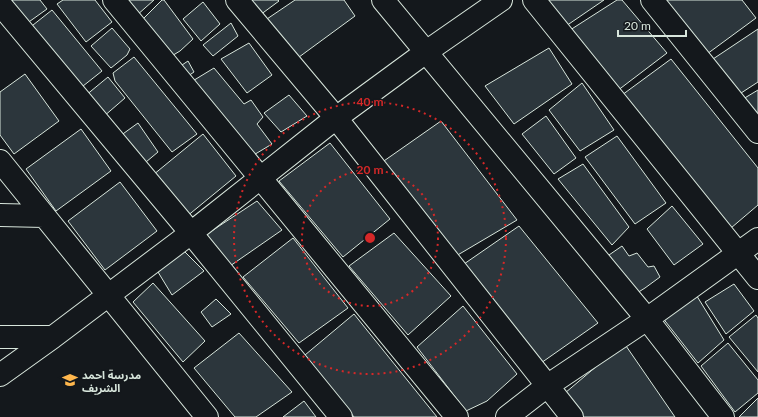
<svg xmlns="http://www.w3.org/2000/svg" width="758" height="417" font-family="Lato,'Noto Sans Arabic',sans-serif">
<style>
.building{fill:#2c363c;stroke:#d8e6dc}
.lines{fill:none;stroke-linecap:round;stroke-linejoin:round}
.minor-casing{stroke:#d8e6dc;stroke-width:24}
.minor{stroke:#14181c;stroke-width:22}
.ring{fill:none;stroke:#d62828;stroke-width:2;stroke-dasharray:2 4}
.labels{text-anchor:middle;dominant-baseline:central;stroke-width:3;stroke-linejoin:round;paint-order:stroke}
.poi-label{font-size:11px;font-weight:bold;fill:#d8e6dc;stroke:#14181c;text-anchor:start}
.centre{fill:#d62828;stroke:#14181c;stroke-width:2}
.ring-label{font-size:12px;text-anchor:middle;font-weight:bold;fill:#d62828;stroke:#14181c;stroke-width:3;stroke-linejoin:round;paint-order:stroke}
</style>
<rect width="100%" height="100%" fill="#14181c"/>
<path class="building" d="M 13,0 L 40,0 L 47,9 L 26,24 L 10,2 Z
M 63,0 L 95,0 L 112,22 L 86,42 L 57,4 Z
M 125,0 L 154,0 L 136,16 Z
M 162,0 L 164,0 L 193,39 L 180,51 L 170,57 L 141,21 Z
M 253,0 L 278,0 L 279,1 L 260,15 L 250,3 Z
M 295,0 L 344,0 L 355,16 L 295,60 L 264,21 Z
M 544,0 L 604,0 L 566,26 Z
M 617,0 L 622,0 L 667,53 L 617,91 L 567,32 Z
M 663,0 L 742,0 L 756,18 L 707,54 Z
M 203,2 L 220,24 L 201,41 L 183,19 Z
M 52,10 L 102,71 L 78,90 L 28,29 Z
M 231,23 L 238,36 L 213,56 L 203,45 Z
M 112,28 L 130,49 L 127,55 L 111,68 L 91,46 Z
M 758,29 L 758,82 L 738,95 L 710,61 Z
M 249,43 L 272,75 L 247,93 L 221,59 Z
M 549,48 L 572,84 L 514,124 L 485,86 Z
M 134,57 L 197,134 L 172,152 L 115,81 L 113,73 Z
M 671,59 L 758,168 L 758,205 L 731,228 L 622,95 Z
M 188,61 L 194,72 L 185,78 L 176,69 Z
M 214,68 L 244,104 L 251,100 L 263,117 L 257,124 L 272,144 L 252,156 L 191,82 Z
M 25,74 L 59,121 L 14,154 L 0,135 L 0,92 Z
M 108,77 L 125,98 L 103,117 L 85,96 Z
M 582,83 L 614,130 L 580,151 L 549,110 Z
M 758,90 L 758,119 L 743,99 Z
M 289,95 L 307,116 L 281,132 L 264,113 Z
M 546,116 L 576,158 L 554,174 L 522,134 Z
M 441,121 L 517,220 L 456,256 L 381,163 Z
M 138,123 L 158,152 L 146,162 L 142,163 L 120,136 Z
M 81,129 L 111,171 L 56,211 L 26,169 Z
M 203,134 L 236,176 L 186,217 L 153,175 Z
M 617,136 L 666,203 L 635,224 L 585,157 Z
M 330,143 L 390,219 L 343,257 L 279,181 Z
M 583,164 L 629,227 L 612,245 L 558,179 Z
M 120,182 L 157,231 L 105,270 L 68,221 Z
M 257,201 L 282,230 L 230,266 L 204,236 Z
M 672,206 L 703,244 L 674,265 L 647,229 Z
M 519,226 L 598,323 L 541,363 L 464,264 Z
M 394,233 L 451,296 L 408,335 L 349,266 Z
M 293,238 L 348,308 L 299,343 L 243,277 Z
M 622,246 L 629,256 L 637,253 L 648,267 L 654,266 L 660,277 L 645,288 L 637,293 L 609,255 Z
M 183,250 L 204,271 L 172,295 L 158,272 Z
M 153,283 L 205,341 L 183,362 L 133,302 Z
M 734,284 L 754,311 L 726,334 L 705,302 Z
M 695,293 L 724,340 L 698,363 L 662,317 Z
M 216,299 L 231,314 L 212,327 L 201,312 Z
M 463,306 L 517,374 L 487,401 L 466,411 L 417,347 Z
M 354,314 L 437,417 L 354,417 L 305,355 Z
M 756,315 L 758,318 L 758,372 L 729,337 Z
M 239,333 L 292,392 L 256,417 L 235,417 L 194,368 Z
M 624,343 L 675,417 L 583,417 L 565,393 Z
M 728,343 L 758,380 L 758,393 L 735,412 L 701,366 Z
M 758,398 L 758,417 L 739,417 Z
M 304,401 L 316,417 L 283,417 Z"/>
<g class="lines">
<g class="minor-casing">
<path id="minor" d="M 114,0 L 457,417
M 237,0 L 336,118 L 572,417
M 383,0 L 647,319 L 723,417
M 534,0 L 758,278
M 652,0 L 758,132
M 0,4 L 191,233 L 341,417
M 0,161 L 207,417
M 0,215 L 44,216
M 0,337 L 53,337
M 0,375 L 53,337 L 191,233 L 336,118 L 426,52 L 501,0
M 507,417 L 547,386 L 647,319 L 758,239"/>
</g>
<use href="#minor" class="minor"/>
</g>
<g class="ring">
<circle cx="370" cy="238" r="68"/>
<circle cx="370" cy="238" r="136"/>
</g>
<defs>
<g id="school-bare" transform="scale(1.2)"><path d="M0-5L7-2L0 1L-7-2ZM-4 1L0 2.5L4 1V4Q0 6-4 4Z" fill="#ffb74d" stroke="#14181c" stroke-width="2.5" paint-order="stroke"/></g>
</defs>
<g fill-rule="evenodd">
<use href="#school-bare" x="70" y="380"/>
</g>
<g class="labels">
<g class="poi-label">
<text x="82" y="374">مدرسة احمد<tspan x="82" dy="13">الشريف</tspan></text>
</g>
</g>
<circle cx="370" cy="238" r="6" class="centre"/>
<g class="ring-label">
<text x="370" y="106">40 m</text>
<text x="370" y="174">20 m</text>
</g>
<path d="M618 30v6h68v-6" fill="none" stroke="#d8e6dc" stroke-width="2"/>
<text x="624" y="30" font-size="12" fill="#d8e6dc" stroke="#14181c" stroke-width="3" paint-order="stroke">20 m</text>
</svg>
